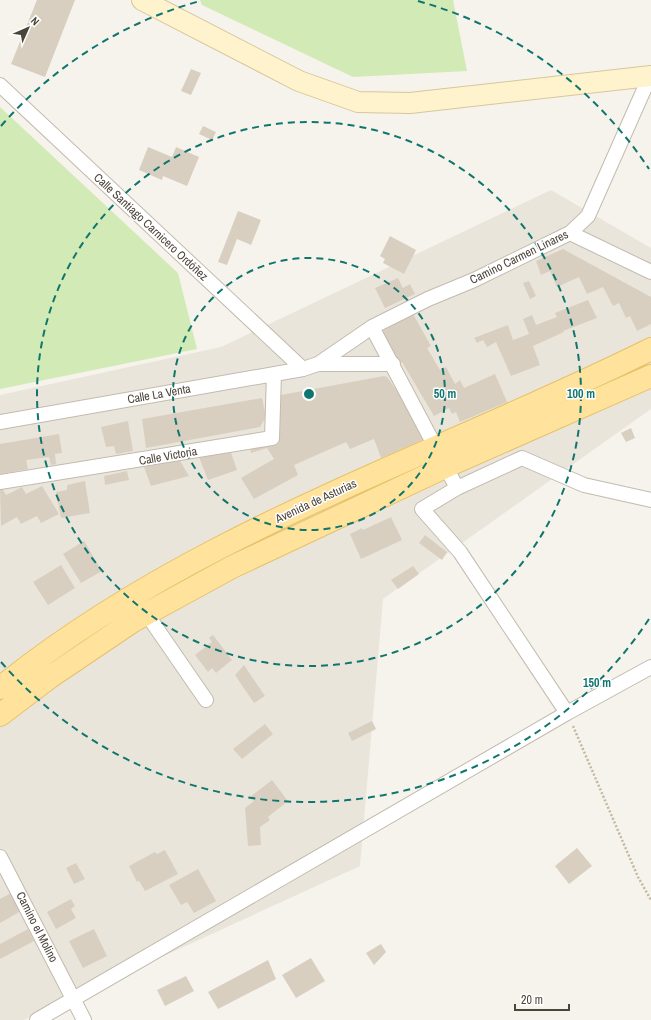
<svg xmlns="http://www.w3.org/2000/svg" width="651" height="1020" font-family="'Archivo Narrow',sans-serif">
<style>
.residential{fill:#eae5da}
.green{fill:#d2eab5}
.building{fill:#d8cfc1}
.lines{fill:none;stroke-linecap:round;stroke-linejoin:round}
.street-casing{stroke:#c2bbae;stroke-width:16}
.secondary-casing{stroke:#d6c79b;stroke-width:22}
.primary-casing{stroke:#e6c16a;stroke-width:24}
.path{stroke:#c4b79f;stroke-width:2.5;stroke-dasharray:2 2;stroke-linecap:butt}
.street{stroke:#fff;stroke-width:14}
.secondary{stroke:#fff3cd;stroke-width:20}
.primary{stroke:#ffe39c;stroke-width:22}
.ring{fill:none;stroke:#0f766e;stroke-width:2;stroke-dasharray:7 5}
.labels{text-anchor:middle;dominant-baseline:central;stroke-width:3;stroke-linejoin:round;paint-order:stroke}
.street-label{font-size:12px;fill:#4b4439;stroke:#fff}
.centre{fill:#0f766e;stroke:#fff;stroke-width:2}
.ring-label{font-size:12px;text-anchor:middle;font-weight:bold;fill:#0f766e;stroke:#fff;stroke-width:3;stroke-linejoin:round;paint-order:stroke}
</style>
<rect width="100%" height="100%" fill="#f6f3ec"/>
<path class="residential" d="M 551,190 L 651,248 L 651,409 L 383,599 L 360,866 L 24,1020 L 0,1020 L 0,395 L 221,347 Z"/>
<path class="green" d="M 200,0 L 453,0 L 467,71 L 353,77 L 202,5 Z
M 0,107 L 178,273 L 197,349 L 0,389 Z"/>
<path class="building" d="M 37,0 L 75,0 L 45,77 L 11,64 Z
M 191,69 L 201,73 L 191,95 L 181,91 Z
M 203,126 L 216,132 L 212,140 L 199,134 Z
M 148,147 L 172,157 L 176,147 L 199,157 L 187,186 L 163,176 L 162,180 L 139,170 Z
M 238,211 L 261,220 L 251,245 L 237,239 L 227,265 L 218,262 Z
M 390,236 L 416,250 L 404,274 L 383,263 L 385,259 L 380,256 Z
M 563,249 L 651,297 L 651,324 L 637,331 L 630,316 L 626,318 L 619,303 L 613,306 L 603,287 L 587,294 L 579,277 L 557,287 L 550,271 L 541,275 L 536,261 Z
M 398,278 L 403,288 L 410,284 L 415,294 L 385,308 L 375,288 Z
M 529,281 L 536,296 L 530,299 L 523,283 Z
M 588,300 L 597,318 L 563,331 L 564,332 L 533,346 L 540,365 L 511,376 L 496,342 L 487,347 L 483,340 L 477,343 L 474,338 L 508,325 L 513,340 L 529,334 L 523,319 L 532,315 L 536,325 L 557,317 L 555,313 Z
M 413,314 L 431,346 L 427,348 L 440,370 L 446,367 L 455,384 L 460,380 L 464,388 L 495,374 L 507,402 L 460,422 L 456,412 L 452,414 L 449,408 L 434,416 L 402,362 L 400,364 L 381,332 Z
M 384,376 L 387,377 L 412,412 L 424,439 L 381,458 L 374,439 L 350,449 L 346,442 L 294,465 L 298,475 L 254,499 L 241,478 L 274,459 L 267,448 L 251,453 L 250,447 L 280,438 L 277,433 L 281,395 Z
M 262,398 L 266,417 L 260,427 L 146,448 L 142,419 Z
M 128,421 L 133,451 L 116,454 L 114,446 L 106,447 L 101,427 Z
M 631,428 L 635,438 L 626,442 L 621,433 Z
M 59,434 L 62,453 L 55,454 L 56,464 L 51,465 L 49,457 L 26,460 L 28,469 L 0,474 L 0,444 Z
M 229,447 L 237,470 L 208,480 L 199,457 Z
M 179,459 L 189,476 L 151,486 L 144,467 Z
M 127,471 L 129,480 L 105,485 L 104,476 Z
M 85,481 L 90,513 L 61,518 L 56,492 L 67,490 L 67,485 Z
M 42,486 L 59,514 L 41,523 L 37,516 L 21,524 L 17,517 L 1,526 L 0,489 L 2,488 L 6,495 L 22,487 L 26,494 Z
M 391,517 L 402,540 L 361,559 L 350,534 L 362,528 L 363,530 Z
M 425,535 L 447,552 L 442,560 L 419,543 Z
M 84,541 L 102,571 L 81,583 L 63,554 Z
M 61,565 L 75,588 L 48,605 L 33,582 Z
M 413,566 L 419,574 L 398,589 L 391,580 Z
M 213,635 L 232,660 L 216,673 L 212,668 L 208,672 L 195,655 L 212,642 L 209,638 Z
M 244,665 L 265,696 L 254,703 L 235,675 Z
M 372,721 L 376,729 L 352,741 L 348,733 Z
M 265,724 L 273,734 L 242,759 L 233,749 Z
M 272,780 L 288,801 L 268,817 L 270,820 L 260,827 L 261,845 L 248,846 L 245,808 L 254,801 L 250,797 Z
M 577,848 L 592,866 L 569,884 L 555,866 Z
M 165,850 L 178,874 L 145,891 L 139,881 L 137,882 L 129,866 L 155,852 L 157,854 Z
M 76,863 L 85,879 L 74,884 L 66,868 Z
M 198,869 L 216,901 L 194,913 L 187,902 L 181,905 L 169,885 Z
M 11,893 L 21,911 L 0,923 L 0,899 Z
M 71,899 L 75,906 L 71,909 L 76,918 L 56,929 L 47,912 Z
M 28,929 L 34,941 L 0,959 L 0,944 Z
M 94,929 L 107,956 L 83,968 L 69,941 Z
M 381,944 L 386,952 L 374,965 L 366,953 Z
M 311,958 L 325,981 L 296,998 L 282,975 Z
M 268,960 L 276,979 L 218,1009 L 208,992 Z
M 186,976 L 194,991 L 165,1006 L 157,990 Z"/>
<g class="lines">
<g class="street-casing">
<path id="street" d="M 0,85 L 303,369
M 570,233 L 651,272
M 372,327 L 457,488
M 318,364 L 393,364
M 0,422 L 303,369 L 318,364 L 372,327 L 428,299 L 474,280 L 570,233 L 588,216 L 650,76
M 0,482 L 272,438 L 274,374
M 146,613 L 206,700
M 567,713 L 460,552 L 422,509 L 457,488 L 522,458 L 584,485 L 651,500
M 0,857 L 84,1020
M 37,1020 L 567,713 L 651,667"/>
</g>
<g class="secondary-casing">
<path id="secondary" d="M 142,0 L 299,81 L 358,102 L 410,103 L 651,76"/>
</g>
<g class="primary-casing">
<path id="primary" d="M 0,688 C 193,532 432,458 651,349
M 0,715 L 50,677 L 133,621 L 232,567 L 447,466 L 651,376"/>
</g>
<path class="path" d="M 573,726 L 638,877 L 651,900"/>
<use href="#street" class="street"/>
<use href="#secondary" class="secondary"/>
<use href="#primary" class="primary"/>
</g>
<g class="ring">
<circle cx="309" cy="394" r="136"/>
<circle cx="309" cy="394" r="272"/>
<path d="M649 619A408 408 0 0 1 1 662M1 126A408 408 0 0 1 200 1M418 1A408 408 0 0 1 649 169"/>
</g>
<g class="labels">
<g class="street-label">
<text transform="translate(151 227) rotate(43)">Calle Santiago Carnicero Ordóñez</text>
<text transform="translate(519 257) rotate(-26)">Camino Carmen Linares</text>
<text transform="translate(159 394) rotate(-10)">Calle La Venta</text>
<text transform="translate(168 456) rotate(-10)">Calle Victoria</text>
<text transform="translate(316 501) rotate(-25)">Avenida de Asturias</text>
<text transform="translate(37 927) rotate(63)">Camino el Molino</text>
</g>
</g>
<circle cx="309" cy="394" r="6" class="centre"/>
<g class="ring-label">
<text x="445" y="398">50 m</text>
<text x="581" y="398">100 m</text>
<text x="597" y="687">150 m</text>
</g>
<g transform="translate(28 28) rotate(45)" stroke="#ffffff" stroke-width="3" paint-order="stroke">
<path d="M0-3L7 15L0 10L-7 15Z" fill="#4b4439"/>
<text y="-6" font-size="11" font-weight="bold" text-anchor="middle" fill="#4b4439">N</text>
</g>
<path d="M515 1004v6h54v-6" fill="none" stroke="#4b4439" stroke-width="2"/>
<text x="521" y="1004" font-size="12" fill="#4b4439" stroke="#ffffff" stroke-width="3" paint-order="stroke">20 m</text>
</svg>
